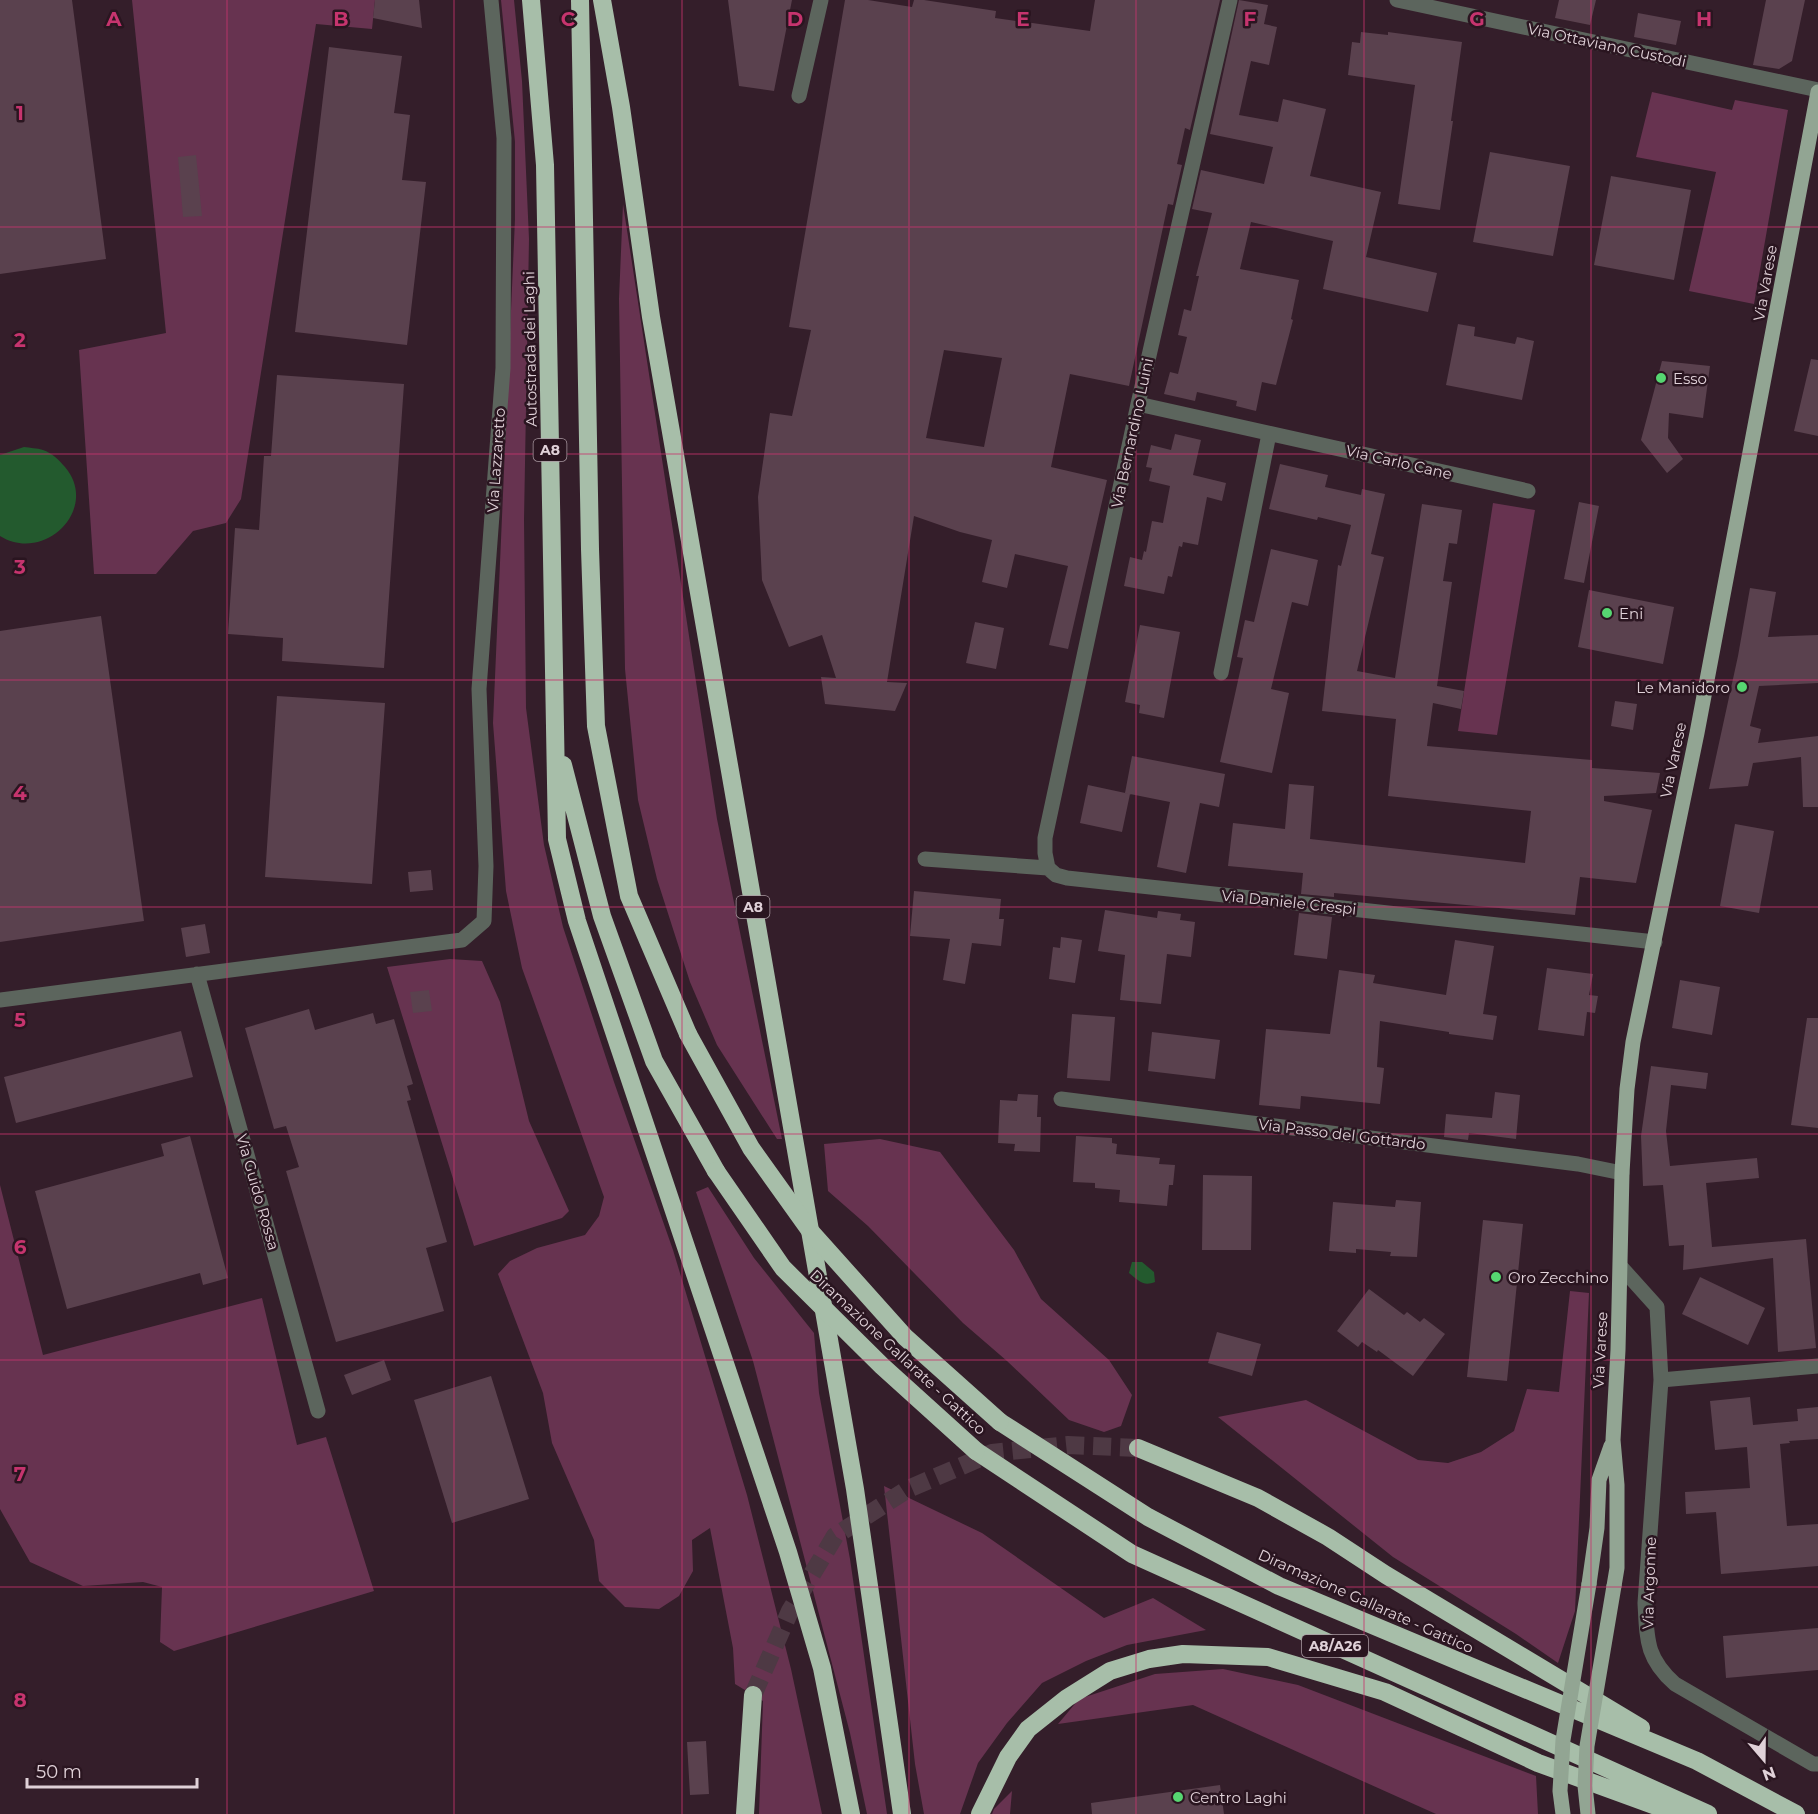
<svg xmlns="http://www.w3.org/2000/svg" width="1818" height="1814" font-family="Montserrat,sans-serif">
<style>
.green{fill:#673350}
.water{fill:#235a2e}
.building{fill:#5a414e;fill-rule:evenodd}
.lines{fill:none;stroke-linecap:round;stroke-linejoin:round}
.highway-tunnel{stroke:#4e3944;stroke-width:18;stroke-dasharray:18 9;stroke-linecap:butt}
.minor{stroke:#5c655d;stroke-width:15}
.major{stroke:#92a593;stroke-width:15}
.highway{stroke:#a7bea9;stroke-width:18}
.major-bridge{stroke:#92a593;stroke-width:15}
.highway-bridge{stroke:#a7bea9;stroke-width:18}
.grid{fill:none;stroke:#c6346e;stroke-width:1.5;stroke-opacity:0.55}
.poi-dot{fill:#56d671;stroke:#2a1520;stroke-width:2}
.labels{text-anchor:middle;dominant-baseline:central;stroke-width:5;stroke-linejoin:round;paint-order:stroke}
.shield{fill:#2a1520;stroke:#a999a1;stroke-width:1.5}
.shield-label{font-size:14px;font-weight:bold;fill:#e0d1d8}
.street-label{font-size:15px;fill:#e0d1d8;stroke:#2a1520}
.poi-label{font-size:15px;fill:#e0d1d8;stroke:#2a1520;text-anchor:start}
.grid-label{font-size:20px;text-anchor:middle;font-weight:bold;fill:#c6346e;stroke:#2a1520;stroke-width:5;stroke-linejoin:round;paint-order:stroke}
</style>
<rect width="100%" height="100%" fill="#341e2a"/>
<path class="green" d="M 132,0 L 375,0 L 372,29 L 316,24 L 241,499 L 226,523 L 193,531 L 156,574 L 94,574 L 79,350 L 166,333 Z
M 501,0 L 514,0 L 522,81 L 529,239 L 524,520 L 526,708 L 544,845 L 563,927 L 614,1082 L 673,1250 L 747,1495 L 791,1669 L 822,1814 L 759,1814 L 763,1701 L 735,1684 L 733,1648 L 710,1528 L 692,1540 L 693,1571 L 679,1596 L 659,1609 L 625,1607 L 599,1581 L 594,1540 L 552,1443 L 543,1393 L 498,1274 L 510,1261 L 537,1248 L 585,1235 L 599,1216 L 604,1197 L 522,968 L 506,891 L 493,723 L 515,219 L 515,142 Z
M 1652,92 L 1732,110 L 1735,100 L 1788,110 L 1754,304 L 1689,291 L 1716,172 L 1636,157 Z
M 623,204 L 717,819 L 782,1139 L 777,1139 L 717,1045 L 690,982 L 657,879 L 638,800 L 625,669 L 619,299 Z
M 1493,503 L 1535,510 L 1497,735 L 1458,731 Z
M 450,959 L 482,961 L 500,1002 L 529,1121 L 569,1211 L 562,1218 L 474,1246 L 387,967 Z
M 880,1139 L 940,1152 L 1014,1250 L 1041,1299 L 1109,1360 L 1132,1395 L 1121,1426 L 1104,1432 L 1069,1420 L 1007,1361 L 963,1323 L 868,1226 L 828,1191 L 824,1144 Z
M 0,1185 L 43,1355 L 262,1298 L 297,1445 L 326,1437 L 374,1591 L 174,1651 L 160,1642 L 162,1587 L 143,1582 L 83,1586 L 30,1562 L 0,1509 Z
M 708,1187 L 754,1258 L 814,1333 L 819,1393 L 850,1559 L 887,1814 L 867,1814 L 850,1733 L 753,1361 L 696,1192 Z
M 1570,1291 L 1589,1293 L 1575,1611 L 1558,1663 L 1516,1634 L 1393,1557 L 1218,1417 L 1306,1400 L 1418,1460 L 1448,1463 L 1481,1452 L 1514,1431 L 1527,1389 L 1559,1392 Z
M 884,1486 L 982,1533 L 1104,1618 L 1153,1598 L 1206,1630 L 1127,1645 L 1086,1661 L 1042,1683 L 1007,1723 L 978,1763 L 960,1814 L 924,1814 L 915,1764 Z
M 1223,1669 L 1298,1685 L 1536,1776 L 1538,1814 L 1436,1814 L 1193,1705 L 1058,1724 L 1079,1699 L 1155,1674 Z
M 1012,1791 L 1010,1814 L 992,1814 L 994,1809 Z"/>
<path class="water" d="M 24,447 C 30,448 37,448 43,450 C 52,453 59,460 65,467 C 100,508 45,564 0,536 L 0,455 Z
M 1132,1262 L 1142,1262 L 1154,1272 L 1155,1282 C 1143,1287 1138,1280 1129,1273 Z"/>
<path class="building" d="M 0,0 L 72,0 L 106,259 L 0,274 Z
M 375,0 L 419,0 L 422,28 L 373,18 Z
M 728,0 L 792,0 L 774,91 L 739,86 Z
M 845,0 L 868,0 L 912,7 L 914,0 L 924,0 L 996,11 L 995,18 L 1090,31 L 1095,0 L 1220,0 L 1190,130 L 1185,128 L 1177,164 L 1182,165 L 1173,205 L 1168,204 L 1129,386 L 1070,374 L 1051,467 L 1107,480 L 1068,649 L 1049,645 L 1068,566 L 1015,554 L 1007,588 L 982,582 L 992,540 L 960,532 L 914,516 L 887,682 L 907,683 L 895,711 L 825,704 L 821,677 L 836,678 L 822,635 L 789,647 L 762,580 L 758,497 L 770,413 L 792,416 L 811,330 L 789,327 ZM 944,350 L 1002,358 L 984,447 L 926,438 Z
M 1239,0 L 1268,5 L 1264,24 L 1277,27 L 1269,65 L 1251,61 L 1239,115 L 1278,122 L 1283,99 L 1326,109 L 1310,176 L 1381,192 L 1366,257 L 1437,273 L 1428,312 L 1323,289 L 1333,241 L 1251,222 L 1240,269 L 1299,280 L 1291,319 L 1293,320 L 1276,385 L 1262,382 L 1256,411 L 1236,406 L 1237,401 L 1197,392 L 1195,401 L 1164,394 L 1170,372 L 1178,374 L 1187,337 L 1178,335 L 1184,309 L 1191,311 L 1199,276 L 1196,276 L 1212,213 L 1192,209 L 1201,170 L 1264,184 L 1273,147 L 1210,134 Z
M 1559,0 L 1596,0 L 1590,25 L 1555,18 Z
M 1766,0 L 1805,0 L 1792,61 L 1779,69 L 1753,65 Z
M 1638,13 L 1681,21 L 1676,45 L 1634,37 Z
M 1361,32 L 1388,35 L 1388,32 L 1462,42 L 1451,121 L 1453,121 L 1440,210 L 1398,204 L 1415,85 L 1348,75 L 1352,42 L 1360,43 Z
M 329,47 L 402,56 L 394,113 L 410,115 L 402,180 L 426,182 L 407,345 L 295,332 Z
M 1490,152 L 1570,166 L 1553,256 L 1473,242 Z
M 196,155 L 202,216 L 183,217 L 178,157 Z
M 1611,176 L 1691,190 L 1674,280 L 1594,265 Z
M 1458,324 L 1475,327 L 1474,336 L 1515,344 L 1517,337 L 1534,341 L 1522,400 L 1446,385 Z
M 1811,359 L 1818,360 L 1818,436 L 1794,431 Z
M 1662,361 L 1710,366 L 1703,418 L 1669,413 L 1668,438 L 1683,459 L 1667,473 L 1641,440 Z
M 277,375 L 404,384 L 384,668 L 282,661 L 283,638 L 228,634 L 235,528 L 259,530 L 264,456 L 271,456 Z
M 1175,434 L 1201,440 L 1193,475 L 1226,483 L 1222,501 L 1207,497 L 1198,545 L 1183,542 L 1182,547 L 1179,546 L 1172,577 L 1168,576 L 1164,594 L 1124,586 L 1130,557 L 1142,560 L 1144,551 L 1146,552 L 1152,521 L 1163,523 L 1170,486 L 1149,481 L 1152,468 L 1146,467 L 1151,445 L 1171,450 Z
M 1280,464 L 1328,475 L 1325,487 L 1361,495 L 1362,489 L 1385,494 L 1371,554 L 1384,557 L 1357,671 L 1395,678 L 1422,504 L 1462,510 L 1457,544 L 1449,543 L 1443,581 L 1452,582 L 1437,686 L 1464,691 L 1461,709 L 1433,703 L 1427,746 L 1592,760 L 1592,768 L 1660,773 L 1656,793 L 1604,796 L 1604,801 L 1652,810 L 1636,883 L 1580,877 L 1575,915 L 1334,893 L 1334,897 L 1301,894 L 1303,873 L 1228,866 L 1233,823 L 1285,829 L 1289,784 L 1314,786 L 1310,839 L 1525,863 L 1531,811 L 1388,796 L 1396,719 L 1322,711 L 1338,565 L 1341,566 L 1351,525 L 1318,517 L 1317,520 L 1269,509 Z
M 1579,502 L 1599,506 L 1584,583 L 1564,579 Z
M 1271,549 L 1318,560 L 1308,606 L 1292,602 L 1271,689 L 1289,693 L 1272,773 L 1220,762 L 1243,658 L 1237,657 L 1245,620 L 1254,622 Z
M 1750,588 L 1776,592 L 1768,637 L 1818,635 L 1818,683 L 1759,686 L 1750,726 L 1761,729 L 1758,743 L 1818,736 L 1818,807 L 1803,807 L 1801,757 L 1753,763 L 1748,786 L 1709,789 L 1738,656 Z
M 1589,590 L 1674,607 L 1663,664 L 1578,647 Z
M 101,616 L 144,921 L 0,942 L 0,631 Z
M 975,622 L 1004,628 L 996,669 L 966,663 Z
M 1140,625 L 1180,632 L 1164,718 L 1139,713 L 1140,705 L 1125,702 Z
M 277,696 L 385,703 L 372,884 L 265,877 Z
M 1615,701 L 1637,704 L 1633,730 L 1611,726 Z
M 1132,756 L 1225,774 L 1219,807 L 1200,803 L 1186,873 L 1157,867 L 1170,802 L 1125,793 Z
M 1088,785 L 1130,794 L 1122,832 L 1080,823 Z
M 1735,824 L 1774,831 L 1759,913 L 1720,906 Z
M 431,870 L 433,890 L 410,892 L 408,872 Z
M 914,891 L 1001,899 L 999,919 L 1004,919 L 1001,946 L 972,943 L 965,984 L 943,980 L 950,939 L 910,936 Z
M 1105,910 L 1157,918 L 1158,911 L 1181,914 L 1180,920 L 1195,922 L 1191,957 L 1167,954 L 1161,1004 L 1120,1000 L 1125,955 L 1098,951 Z
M 1299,913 L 1332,917 L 1327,959 L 1294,955 Z
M 205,924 L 210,953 L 186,957 L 181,928 Z
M 1061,937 L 1082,940 L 1075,983 L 1049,979 L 1053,947 L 1060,948 Z
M 1455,940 L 1494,946 L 1483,1014 L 1497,1016 L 1493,1040 L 1449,1034 L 1449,1032 L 1380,1021 L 1377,1067 L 1384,1068 L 1380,1104 L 1301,1096 L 1300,1109 L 1259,1105 L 1266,1029 L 1330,1034 L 1339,970 L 1375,975 L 1373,983 L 1446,995 Z
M 1547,968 L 1593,974 L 1589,995 L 1598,996 L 1595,1013 L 1587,1012 L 1584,1036 L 1538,1030 Z
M 1680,980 L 1720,987 L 1712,1035 L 1672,1028 Z
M 429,990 L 432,1011 L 413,1013 L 410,992 Z
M 309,1009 L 315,1030 L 373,1013 L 376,1024 L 394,1019 L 413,1084 L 407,1086 L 411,1100 L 407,1101 L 447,1242 L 426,1248 L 444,1311 L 336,1342 L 286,1171 L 299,1167 L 286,1126 L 274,1129 L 245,1028 Z
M 1072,1014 L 1115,1017 L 1110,1081 L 1067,1078 Z
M 1807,1018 L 1818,1018 L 1818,1128 L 1791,1125 Z
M 181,1031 L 193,1077 L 16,1123 L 4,1077 Z
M 1152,1032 L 1220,1040 L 1215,1079 L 1148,1071 Z
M 1651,1066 L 1708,1073 L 1706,1089 L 1671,1085 L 1666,1131 L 1670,1166 L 1757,1158 L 1759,1178 L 1706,1183 L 1712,1247 L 1806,1239 L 1816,1348 L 1778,1352 L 1773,1258 L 1683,1270 L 1684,1245 L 1669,1246 L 1663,1185 L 1643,1186 L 1641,1136 Z
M 1495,1092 L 1520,1095 L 1516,1139 L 1469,1133 L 1468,1140 L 1444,1137 L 1446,1114 L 1492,1118 Z
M 1018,1094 L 1038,1095 L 1037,1117 L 1041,1117 L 1040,1152 L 1014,1151 L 1015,1144 L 998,1143 L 1000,1100 L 1017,1101 Z
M 190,1136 L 228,1278 L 203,1285 L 200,1273 L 67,1309 L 35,1191 L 164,1156 L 161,1144 Z
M 1076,1136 L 1112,1138 L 1112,1143 L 1117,1144 L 1116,1154 L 1160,1158 L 1159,1164 L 1175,1165 L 1173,1185 L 1169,1185 L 1167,1206 L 1119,1202 L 1120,1190 L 1095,1188 L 1095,1183 L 1073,1182 Z
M 1203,1175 L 1252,1176 L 1251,1250 L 1202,1250 Z
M 1396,1200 L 1421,1202 L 1417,1257 L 1390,1256 L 1391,1252 L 1356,1249 L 1356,1253 L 1329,1251 L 1333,1202 L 1395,1207 Z
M 1483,1220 L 1523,1224 L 1507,1381 L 1467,1377 Z
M 1700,1277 L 1765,1308 L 1748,1345 L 1682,1314 Z
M 1369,1289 L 1404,1315 L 1407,1312 L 1420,1322 L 1424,1318 L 1445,1334 L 1413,1376 L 1378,1350 L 1377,1352 L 1362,1342 L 1358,1347 L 1337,1331 Z
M 1217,1332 L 1261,1344 L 1252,1376 L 1208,1363 Z
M 384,1360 L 391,1380 L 352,1395 L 344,1375 Z
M 491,1376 L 529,1499 L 452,1523 L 414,1400 Z
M 1750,1397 L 1753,1425 L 1798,1421 L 1797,1409 L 1818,1407 L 1818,1439 L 1789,1441 L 1790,1443 L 1780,1444 L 1787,1526 L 1818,1524 L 1818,1566 L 1721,1574 L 1716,1512 L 1686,1514 L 1685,1492 L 1750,1488 L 1747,1447 L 1715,1450 L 1710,1401 Z
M 1818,1628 L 1818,1670 L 1726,1678 L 1723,1636 Z
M 706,1741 L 709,1794 L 690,1795 L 687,1742 Z
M 1220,1785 L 1224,1814 L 1092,1814 L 1091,1803 Z"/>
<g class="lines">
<path class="highway-tunnel" d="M 753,1695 L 790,1611 L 835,1536 L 908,1489 L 992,1453 L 1068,1445 L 1138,1448"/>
<path class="minor" d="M 1397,0 L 1818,90
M 799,96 L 821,0
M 1138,404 L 1528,491
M 1221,673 L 1269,434
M 925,859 L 1048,868 L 1056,875 L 1067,878 L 1655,942
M 1048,868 L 1045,853 L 1045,838 L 1138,404 L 1230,0
M 197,974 L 318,1411
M 0,1000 L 462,940 L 484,921 L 486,866 L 479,689 L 503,368 L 504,138 L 491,0
M 1061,1099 L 1578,1164 L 1622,1173
M 1621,1267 L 1657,1307 L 1661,1380 L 1818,1366
M 1661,1380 L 1645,1603 C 1647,1640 1646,1658 1675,1684 L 1813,1764 L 1818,1764"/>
<path class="major" d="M 1589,1584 L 1597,1528 L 1599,1480 L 1611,1446
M 1614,1586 L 1617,1568 L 1617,1485 L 1613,1440 L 1618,1350 L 1622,1173 L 1627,1089 L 1633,1042 L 1697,733 L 1818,92"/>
<path class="highway" d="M 531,0 L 545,165 L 557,839 L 577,921 L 788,1552 L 822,1668 L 851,1814
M 580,0 L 590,549 L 596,726 L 629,896 L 688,1034
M 602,0 L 621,107 L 651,317 L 855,1489 L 902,1814
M 563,765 L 602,916 L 654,1061 L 716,1171
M 1000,1422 L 1148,1517 L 1279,1586 L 1697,1761 L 1796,1814
M 1138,1448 L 1258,1498 L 1328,1537 L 1386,1575 L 1641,1728
M 976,1451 L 1132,1554 L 1708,1814
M 745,1814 L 753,1695
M 980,1814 L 1008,1757 L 1028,1729 L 1067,1698 L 1110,1671 L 1149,1659 L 1183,1654 L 1268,1657 L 1385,1692 L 1538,1763 L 1678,1814"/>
<path class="major-bridge" d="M 1563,1814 L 1560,1791 L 1563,1740 L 1589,1584
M 1588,1814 L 1585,1786 L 1587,1746 L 1614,1586"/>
<path class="highway-bridge" d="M 688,1034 L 751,1148 L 811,1232 L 905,1337 L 1000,1422
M 716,1171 L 783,1268 L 882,1366 L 976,1451"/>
</g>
<path class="grid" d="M 227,0 L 227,1814M 454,0 L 454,1814M 682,0 L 682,1814M 909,0 L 909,1814M 1136,0 L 1136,1814M 1364,0 L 1364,1814M 1591,0 L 1591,1814M 0,227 L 1818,227M 0,454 L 1818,454M 0,680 L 1818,680M 0,907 L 1818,907M 0,1134 L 1818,1134M 0,1360 L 1818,1360M 0,1587 L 1818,1587"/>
<g class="poi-dot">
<circle cx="1661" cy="378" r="6"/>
<circle cx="1607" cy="613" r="6"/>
<circle cx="1742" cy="687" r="6"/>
<circle cx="1496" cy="1277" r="6"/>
<circle cx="1178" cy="1797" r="6"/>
</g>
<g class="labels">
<g class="shield">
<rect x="533.5" y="439" width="33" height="22" rx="4.5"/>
<rect x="736.5" y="896" width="33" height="22" rx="4.5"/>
<rect x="1302" y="1635" width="66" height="22" rx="4.5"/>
</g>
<g class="shield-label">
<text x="550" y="450">A8</text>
<text x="753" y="907">A8</text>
<text x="1335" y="1646">A8/A26</text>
</g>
<g class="street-label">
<text transform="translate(1607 45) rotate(12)">Via Ottaviano Custodi</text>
<text transform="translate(1765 283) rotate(-80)">Via Varese</text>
<text transform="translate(530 349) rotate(-91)">Autostrada dei Laghi</text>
<text transform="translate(1132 433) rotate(-78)">Via Bernardino Luini</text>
<text transform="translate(496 460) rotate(-86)">Via Lazzaretto</text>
<text transform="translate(1399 462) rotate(13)">Via Carlo Cane</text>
<text transform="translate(1673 760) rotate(-78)">Via Varese</text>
<text transform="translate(1289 902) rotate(6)">Via Daniele Crespi</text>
<text transform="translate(1342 1134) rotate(7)">Via Passo del Gottardo</text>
<text transform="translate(258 1192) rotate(74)">Via Guido Rossa</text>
<text transform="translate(1600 1350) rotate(-87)">Via Varese</text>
<text transform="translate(898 1352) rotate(43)">Diramazione Gallarate - Gattico</text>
<text transform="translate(1649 1583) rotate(-88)">Via Argonne</text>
<text transform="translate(1366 1601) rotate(24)">Diramazione Gallarate - Gattico</text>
</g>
<g class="poi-label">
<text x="1673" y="378">Esso</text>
<text x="1619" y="613">Eni</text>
<text x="1730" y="687" text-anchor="end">Le Manidoro</text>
<text x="1508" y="1277">Oro Zecchino</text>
<text x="1190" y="1797">Centro Laghi</text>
</g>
</g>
<g class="grid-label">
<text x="114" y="26">A</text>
<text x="341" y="26">B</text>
<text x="568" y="26">C</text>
<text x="795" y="26">D</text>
<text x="1023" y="26">E</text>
<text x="1250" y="26">F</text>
<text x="1477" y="26">G</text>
<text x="1704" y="26">H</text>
<text x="20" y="120">1</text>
<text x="20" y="347">2</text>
<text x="20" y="574">3</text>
<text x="20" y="800">4</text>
<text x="20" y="1027">5</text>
<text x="20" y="1254">6</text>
<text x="20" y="1481">7</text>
<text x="20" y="1707">8</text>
</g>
<g transform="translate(1764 1760) rotate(160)" stroke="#2a1520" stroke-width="4.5" paint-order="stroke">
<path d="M0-4.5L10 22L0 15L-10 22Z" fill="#e0d1d8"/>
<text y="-9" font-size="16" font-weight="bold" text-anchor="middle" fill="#e0d1d8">N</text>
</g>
<path d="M27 1778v9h170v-9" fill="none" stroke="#e0d1d8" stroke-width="3"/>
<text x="36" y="1778" font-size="18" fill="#e0d1d8" stroke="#2a1520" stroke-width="4.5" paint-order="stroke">50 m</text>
</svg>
